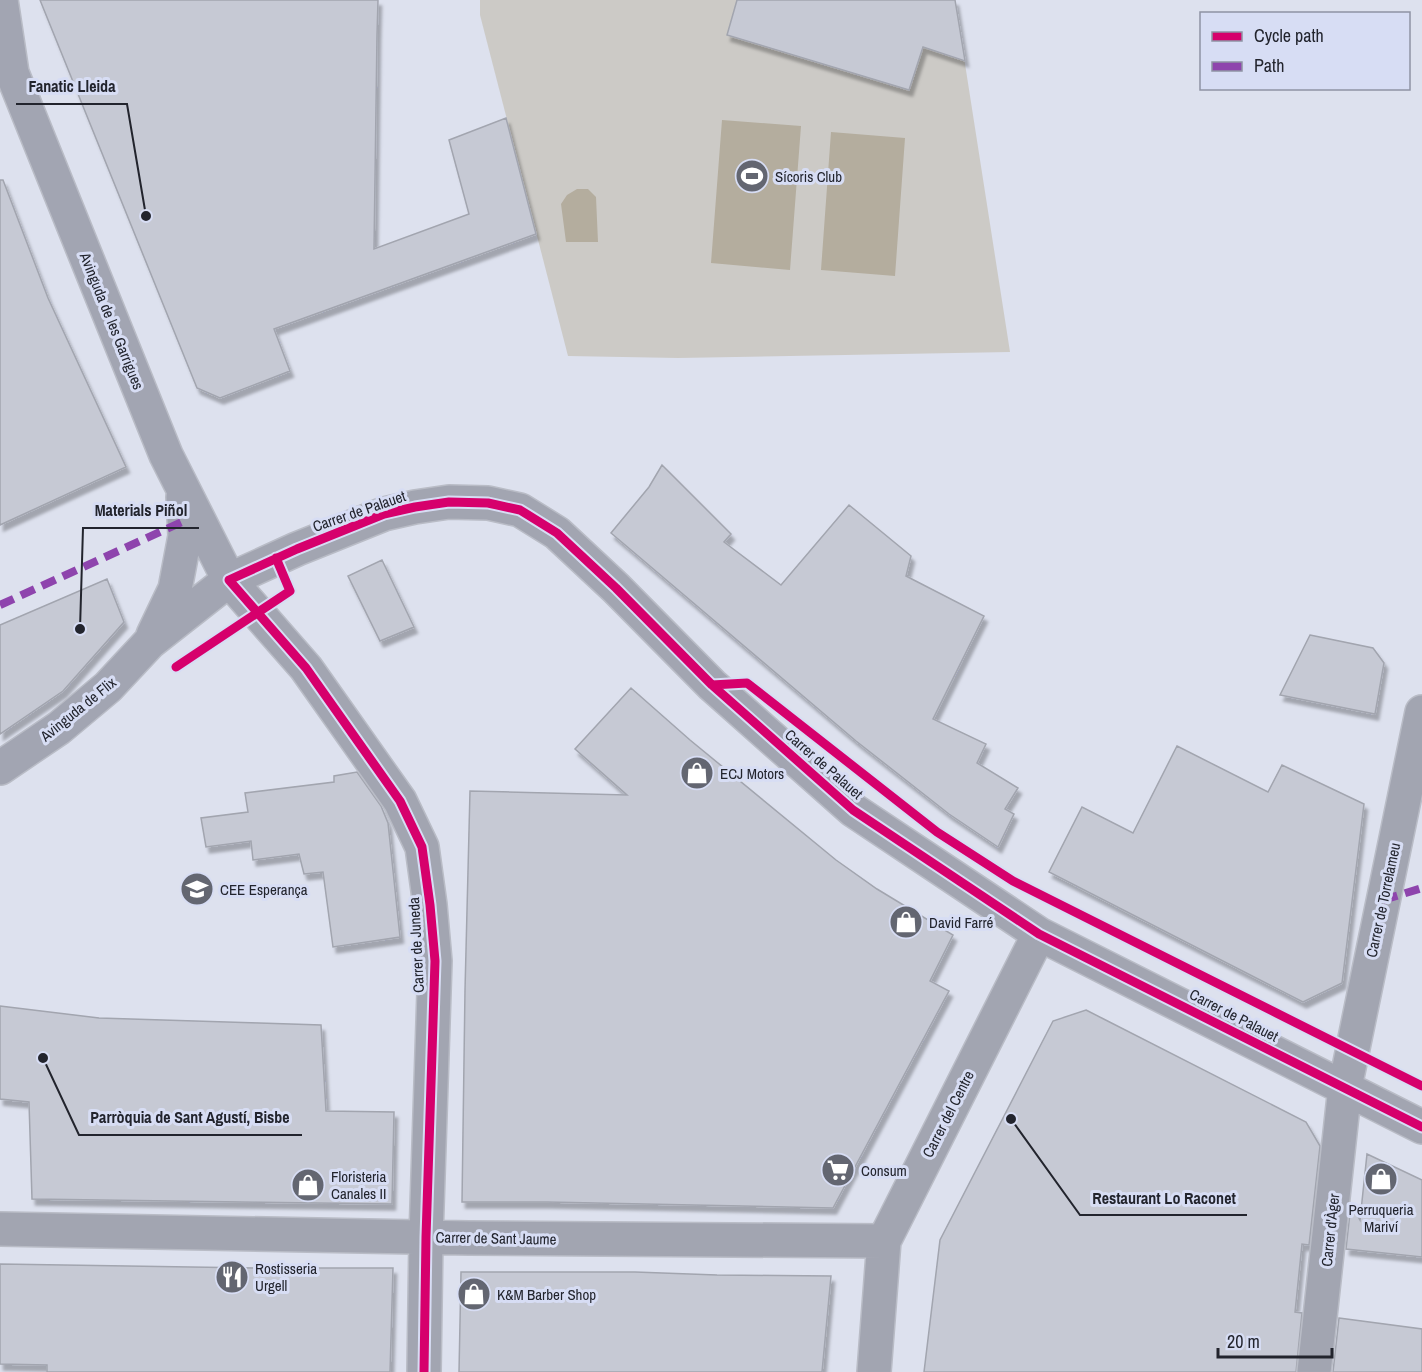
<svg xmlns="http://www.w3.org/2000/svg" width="1422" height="1372" font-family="'Archivo Narrow',sans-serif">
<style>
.garden{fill:#cccac6}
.water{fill:#b4ad9e}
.building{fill:#c6c9d4;stroke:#a2a5af;stroke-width:1.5;filter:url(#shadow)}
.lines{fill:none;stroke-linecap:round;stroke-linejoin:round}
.minor-casing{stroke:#b9bcc6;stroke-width:36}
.secondary-casing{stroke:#b9bcc6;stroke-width:36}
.minor{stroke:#a2a5b1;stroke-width:33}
.secondary{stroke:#a2a5b2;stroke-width:33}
.quiet{stroke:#8e44ad;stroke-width:8;stroke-dasharray:15 8;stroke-linecap:butt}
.cycleway-casing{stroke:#d7ddf4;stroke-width:13}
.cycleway{stroke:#d6006c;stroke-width:9}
.labels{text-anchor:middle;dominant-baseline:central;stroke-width:6;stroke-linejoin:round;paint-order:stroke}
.poi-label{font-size:15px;fill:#22242d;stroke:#d7ddf4;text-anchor:start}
.street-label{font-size:15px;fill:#22242d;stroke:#d7ddf4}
.leader{fill:none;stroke:#22242d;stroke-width:2}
.callout-dot{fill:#22242d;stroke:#d7ddf4;stroke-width:2}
.callout-label{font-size:16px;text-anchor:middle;font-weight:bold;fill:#22242d;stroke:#d7ddf4;stroke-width:6;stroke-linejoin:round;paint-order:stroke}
</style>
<defs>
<filter id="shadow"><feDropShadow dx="3.5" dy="6" stdDeviation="1.5" flood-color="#0004"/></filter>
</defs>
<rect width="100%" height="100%" fill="#dde1ee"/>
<path class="garden" d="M 480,0 L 955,0 L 1010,352 L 678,358 L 568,356 L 480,15 Z"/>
<path class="water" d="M 722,120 L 801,126 L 790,270 L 711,263 Z
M 831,132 L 905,138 L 895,276 L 821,270 Z
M 577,189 L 588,189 L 596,197 L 598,242 L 566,242 L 561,204 L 567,195 Z"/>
<path class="building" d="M 40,0 L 378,0 L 377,35 L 374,249 L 469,214 L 449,140 L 506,118 L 536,234 L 274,329 L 290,371 L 220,398 L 197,388 Z
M 737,0 L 955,0 L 965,61 L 923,47 L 909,90 L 727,35 Z
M 0,180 L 3,180 L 48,298 L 126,467 L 0,525 Z
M 662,465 L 731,534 L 724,542 L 781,585 L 849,505 L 911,556 L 906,576 L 984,616 L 933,719 L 986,744 L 977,763 L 1018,788 L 1005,809 L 1014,814 L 998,847 L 949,814 L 856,741 L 611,533 L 649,487 Z
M 382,560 L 414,627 L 380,641 L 348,576 Z
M 107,579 L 124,622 L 63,691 L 0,734 L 0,625 Z
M 1310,635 L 1373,648 L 1384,663 L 1375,714 L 1280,695 Z
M 631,688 L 690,740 L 836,860 L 877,889 L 953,935 L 930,981 L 949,991 L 833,1208 L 547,1202 L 462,1202 L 465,990 L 470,791 L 627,795 L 575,749 Z
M 1177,746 L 1268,792 L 1282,765 L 1364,804 L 1342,983 L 1303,1002 L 1049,872 L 1082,807 L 1133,833 Z
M 357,772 L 381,806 L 388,823 L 400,937 L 333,947 L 323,872 L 304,874 L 299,854 L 253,860 L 251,841 L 206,847 L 201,818 L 248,812 L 245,793 L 334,782 L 334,776 Z
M 0,1006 L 99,1018 L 321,1025 L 326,1111 L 394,1112 L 392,1204 L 32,1199 L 29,1102 L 0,1099 Z
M 1086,1010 L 1306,1122 L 1320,1146 L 1309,1245 L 1302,1244 L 1295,1312 L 1302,1313 L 1296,1372 L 924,1372 L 940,1240 L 1053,1021 Z
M 1367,1154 L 1422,1180 L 1422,1257 L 1346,1249 L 1351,1204 L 1360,1220 Z
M 0,1264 L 255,1268 L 393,1268 L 390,1372 L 47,1372 L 47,1365 L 0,1364 Z
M 461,1272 L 635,1272 L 717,1275 L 831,1276 L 822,1372 L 459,1372 Z
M 1339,1318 L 1422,1329 L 1422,1372 L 1333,1372 Z"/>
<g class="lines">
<g class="minor-casing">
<path id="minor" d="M 0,1229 L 469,1238 L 884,1241
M 424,1372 L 426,1237 L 435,961 L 430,905 L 422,847 L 400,801 L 306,668 L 229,580 L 297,549 L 384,514 L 415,507 L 449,502 L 488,503 L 520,510 L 557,533 L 616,588 L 712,685 L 853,810 L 1039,934 L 1422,1127
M 874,1372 L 884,1241 L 1039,934
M 1314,1372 L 1345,1087 L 1422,712"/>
</g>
<g class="secondary-casing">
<path id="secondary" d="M 153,635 L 175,589 L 185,536 L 183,497
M 0,768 L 59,728 L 108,687 L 150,642 L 229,580 L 166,455 L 12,73 L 1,0"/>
</g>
<use href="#minor" class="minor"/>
<use href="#secondary" class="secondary"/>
<path class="quiet" d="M 0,605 L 184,521
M 1383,900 L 1422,888"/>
<g class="cycleway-casing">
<path id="cycleway" d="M 176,667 L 290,591 L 276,558
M 712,685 L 747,683 L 937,832 L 1013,881 L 1422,1086
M 424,1372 L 426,1237 L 435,961 L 430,905 L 422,847 L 400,801 L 306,668 L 229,580 L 297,549 L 384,514 L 415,507 L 449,502 L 488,503 L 520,510 L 557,533 L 616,588 L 712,685 L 853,810 L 1039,934 L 1422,1127"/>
</g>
<use href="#cycleway" class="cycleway"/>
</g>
<defs>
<g id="stadium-disc" transform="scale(1.725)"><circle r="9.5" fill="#636671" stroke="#d7ddf4"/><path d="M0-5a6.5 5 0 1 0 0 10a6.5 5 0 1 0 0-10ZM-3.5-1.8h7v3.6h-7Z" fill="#fff"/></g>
<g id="shop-disc" transform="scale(1.725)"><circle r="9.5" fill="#636671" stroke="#d7ddf4"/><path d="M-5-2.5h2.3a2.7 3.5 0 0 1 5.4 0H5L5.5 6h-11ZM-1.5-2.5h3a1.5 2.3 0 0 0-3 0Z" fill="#fff"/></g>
<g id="school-disc" transform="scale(1.725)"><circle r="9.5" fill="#636671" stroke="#d7ddf4"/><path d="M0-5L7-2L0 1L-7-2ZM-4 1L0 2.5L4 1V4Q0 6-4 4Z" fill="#fff"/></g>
<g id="supermarket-disc" transform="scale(1.725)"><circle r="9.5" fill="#636671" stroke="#d7ddf4"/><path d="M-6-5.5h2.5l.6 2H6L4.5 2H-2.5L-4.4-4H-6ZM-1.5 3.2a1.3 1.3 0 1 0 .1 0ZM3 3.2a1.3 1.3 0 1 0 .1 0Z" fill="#fff"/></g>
<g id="restaurant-disc" transform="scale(1.725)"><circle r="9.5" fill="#636671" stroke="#d7ddf4"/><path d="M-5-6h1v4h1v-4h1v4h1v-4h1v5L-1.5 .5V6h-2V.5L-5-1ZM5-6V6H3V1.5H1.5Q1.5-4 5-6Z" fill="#fff"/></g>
</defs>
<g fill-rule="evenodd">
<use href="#stadium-disc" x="752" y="176"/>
<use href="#shop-disc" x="697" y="773"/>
<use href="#school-disc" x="197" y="889"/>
<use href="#shop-disc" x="906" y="922"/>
<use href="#supermarket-disc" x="838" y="1170"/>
<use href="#shop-disc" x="1381" y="1179"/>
<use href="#shop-disc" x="308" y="1185"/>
<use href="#restaurant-disc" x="232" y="1277"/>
<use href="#shop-disc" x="474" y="1294"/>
</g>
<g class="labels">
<g class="poi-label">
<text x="775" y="176">Sícoris Club</text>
<text x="720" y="773">ECJ Motors</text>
<text x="220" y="889">CEE Esperança</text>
<text x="929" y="922">David Farré</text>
<text x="861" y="1170">Consum</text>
<text x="331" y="1176">Floristeria<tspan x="331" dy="17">Canales II</tspan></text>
<text x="1381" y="1209" text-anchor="middle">Perruqueria<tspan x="1381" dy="17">Mariví</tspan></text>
<text x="255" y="1268">Rostisseria<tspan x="255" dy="17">Urgell</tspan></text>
<text x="497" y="1294">K&amp;M Barber Shop</text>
</g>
<g class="street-label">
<text transform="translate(112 321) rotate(68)">Avinguda de les Garrigues</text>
<text transform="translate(359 511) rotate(-19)">Carrer de Palauet</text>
<text transform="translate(78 709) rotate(-39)">Avinguda de Flix</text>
<text transform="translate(824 764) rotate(41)">Carrer de Palauet</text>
<text transform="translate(1383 900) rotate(-78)">Carrer de Torrelameu</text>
<text transform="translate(416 945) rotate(-93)">Carrer de Juneda</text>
<text transform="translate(1234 1015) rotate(27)">Carrer de Palauet</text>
<text transform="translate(948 1114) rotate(-63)">Carrer del Centre</text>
<text transform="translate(1330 1230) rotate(-84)">Carrer d'Àger</text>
<text transform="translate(496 1238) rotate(1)">Carrer de Sant Jaume</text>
</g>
</g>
<path class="leader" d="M146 216L127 104H16M80 629L83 528H199M43 1058L79 1135H302M1011 1119L1080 1215H1247"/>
<g class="callout-dot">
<circle cx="146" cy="216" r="6"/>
<circle cx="80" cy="629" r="6"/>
<circle cx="43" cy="1058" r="6"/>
<circle cx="1011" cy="1119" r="6"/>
</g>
<g class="callout-label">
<text x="72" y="92">Fanatic Lleida</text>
<text x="141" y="516">Materials Piñol</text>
<text x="190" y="1123">Parròquia de Sant Agustí, Bisbe</text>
<text x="1164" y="1204">Restaurant Lo Raconet</text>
</g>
<rect x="1200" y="12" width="210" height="78" fill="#d7ddf4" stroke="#8f93a4" stroke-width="1.5"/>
<rect x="1212" y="32" width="30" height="9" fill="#d6006c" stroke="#8f93a4" stroke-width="1.5"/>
<text x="1254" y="42" font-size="18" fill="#22242d">Cycle path</text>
<rect x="1212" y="62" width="30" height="9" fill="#8e44ad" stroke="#8f93a4" stroke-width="1.5"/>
<text x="1254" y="72" font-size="18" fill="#22242d">Path</text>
<path d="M1218 1348v9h114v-9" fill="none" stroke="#22242d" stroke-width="3"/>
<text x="1227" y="1348" font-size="18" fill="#22242d" stroke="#d7ddf4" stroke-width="4.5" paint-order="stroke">20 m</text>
</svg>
